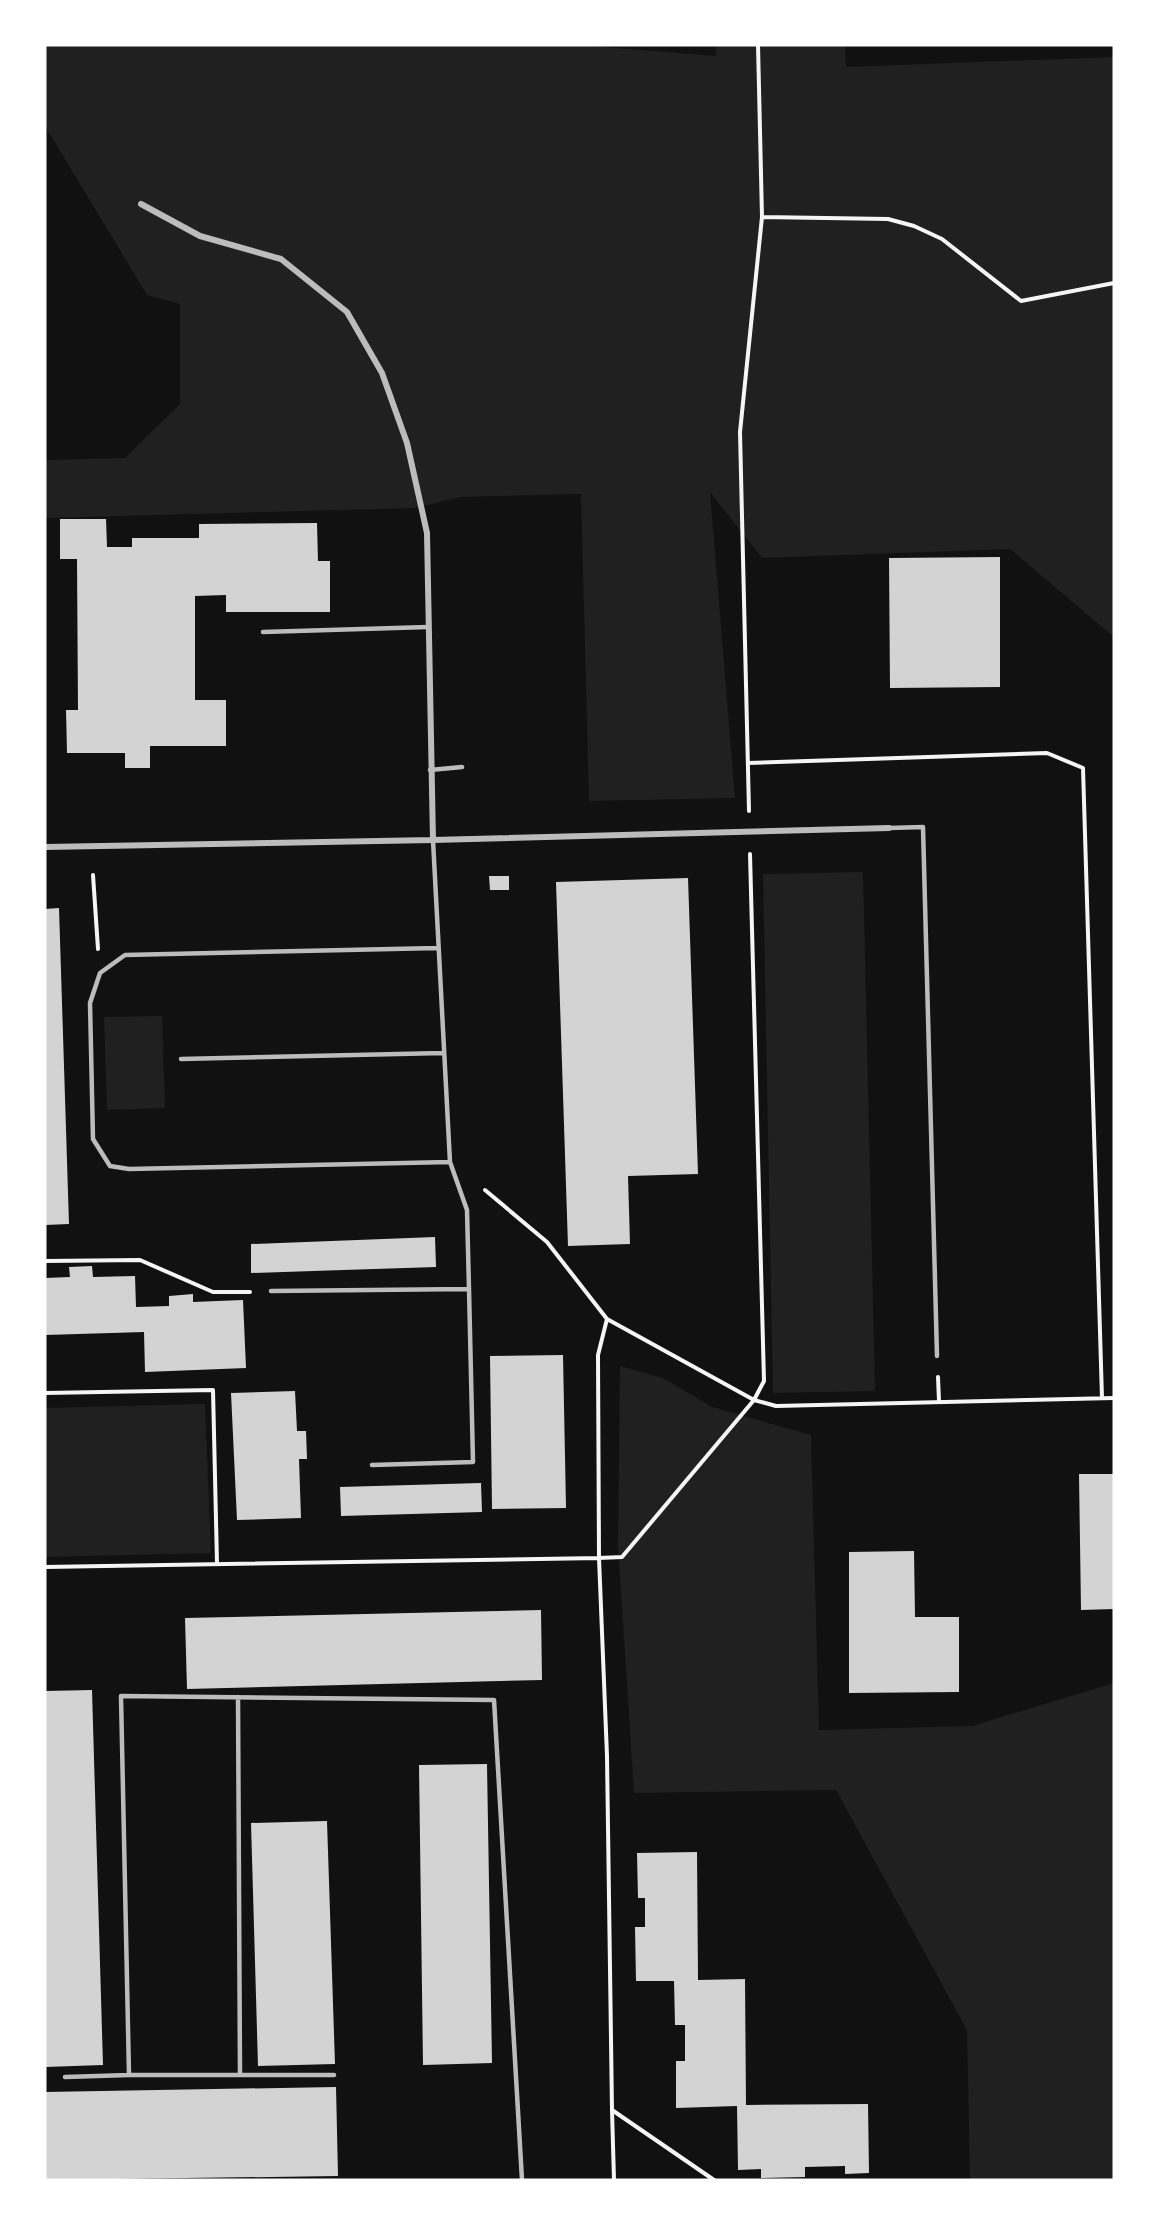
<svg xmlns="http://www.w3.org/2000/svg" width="1159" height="2225" font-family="Poppins,sans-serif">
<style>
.green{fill:#202020}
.building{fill:#d3d3d3}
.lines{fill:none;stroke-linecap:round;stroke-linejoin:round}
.path{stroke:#f5f5f5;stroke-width:4}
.service{stroke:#bcbcbc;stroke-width:4.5}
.minor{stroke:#bcbcbc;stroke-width:6}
</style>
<rect width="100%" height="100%" fill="#111"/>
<path class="green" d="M 45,45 L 578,45 L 716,56 L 716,45 L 845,45 L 846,67 L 1114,57 L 1114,637 L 1010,549 L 762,558 L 710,492 L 735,798 L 589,801 L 581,494 L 461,497 L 415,508 L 45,518 L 45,460 L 125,458 L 180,404 L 180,304 L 147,295 L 45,126 Z
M 863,872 L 875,1391 L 773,1393 L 763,874 Z
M 162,1016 L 165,1108 L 107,1110 L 104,1017 Z
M 620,1366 L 663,1378 L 712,1407 L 811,1435 L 819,1730 L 972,1726 L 1114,1683 L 1114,2180 L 970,2180 L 967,2030 L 836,1790 L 634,1793 L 618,1545 Z
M 205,1404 L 211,1553 L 45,1557 L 45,1408 Z"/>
<path class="building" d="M 60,519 L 106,519 L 107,547 L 132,547 L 132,538 L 199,538 L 199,524 L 317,523 L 318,561 L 330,561 L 330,612 L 226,612 L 226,595 L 195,596 L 195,700 L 226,700 L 226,746 L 150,746 L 150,768 L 125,768 L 125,753 L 67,753 L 66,710 L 78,710 L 77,559 L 60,559 Z
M 1000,557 L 1000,687 L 890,688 L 889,558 Z
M 489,876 L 509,876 L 509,890 L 490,890 Z
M 688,878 L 698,1174 L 628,1176 L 630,1244 L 568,1246 L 556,882 Z
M 59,908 L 69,1224 L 45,1225 L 45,909 Z
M 435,1237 L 436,1267 L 251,1273 L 251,1244 Z
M 92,1266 L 93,1277 L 135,1276 L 136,1307 L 169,1306 L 169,1296 L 193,1294 L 193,1302 L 243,1300 L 246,1368 L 145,1372 L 144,1332 L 45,1335 L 45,1278 L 70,1277 L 69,1267 Z
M 563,1355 L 566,1508 L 492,1509 L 490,1356 Z
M 295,1391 L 297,1431 L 306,1431 L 307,1459 L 299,1459 L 301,1518 L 237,1520 L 231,1393 Z
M 1079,1474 L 1114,1474 L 1114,1609 L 1081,1610 Z
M 481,1483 L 482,1512 L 341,1516 L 340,1487 Z
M 914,1551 L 915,1617 L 959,1617 L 959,1692 L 849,1693 L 849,1552 Z
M 541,1610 L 542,1680 L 187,1689 L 185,1618 Z
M 92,1690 L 103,2065 L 45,2067 L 45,1691 Z
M 487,1764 L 492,2063 L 423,2065 L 419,1765 Z
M 327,1821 L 335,2064 L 258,2066 L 251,1823 Z
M 697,1852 L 698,1980 L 745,1979 L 746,2105 L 868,2104 L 869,2173 L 845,2174 L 845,2166 L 805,2167 L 805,2177 L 761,2178 L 761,2169 L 738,2170 L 737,2106 L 676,2108 L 676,2061 L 685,2061 L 685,2025 L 675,2025 L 674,1981 L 636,1981 L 635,1927 L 645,1927 L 645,1898 L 638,1898 L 637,1853 Z
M 336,2087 L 338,2176 L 45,2180 L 45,2092 Z"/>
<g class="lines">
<path class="path" d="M 762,217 L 888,219 L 914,226 L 942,239 L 1021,301 L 1114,283
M 748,763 L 1047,753 L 1083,768 L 1102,1398
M 749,811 L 740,432 L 762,217 L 758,45
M 93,875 L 98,949
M 485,1190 L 547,1242 L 607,1319 L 754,1400 L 776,1406 L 1114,1398
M 45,1261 L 140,1260 L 213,1292 L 250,1292
M 938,1377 L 939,1401
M 45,1393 L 213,1390 L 217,1563
M 45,1567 L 599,1558 L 598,1355 L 607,1319
M 612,2110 L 714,2180
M 614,2180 L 612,2110 L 607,1756 L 599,1558 L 622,1557 L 754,1400 L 764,1381 L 750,854"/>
<path class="service" d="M 263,632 L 428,627
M 430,770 L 462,767
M 889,828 L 923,827 L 937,1356
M 438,948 L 125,955 L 100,973 L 90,1003 L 93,1139 L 110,1166 L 129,1169 L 450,1162
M 181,1059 L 443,1053
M 271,1291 L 469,1289 L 467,1210 L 450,1162 L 433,840
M 372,1465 L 473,1462 L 469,1289
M 238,1697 L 240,2075
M 129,2075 L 334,2075
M 65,2077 L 129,2075 L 121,1696 L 494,1700 L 522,2180"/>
<path class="minor" d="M 141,204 L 200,236 L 281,259 L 347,312 L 382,373 L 407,443 L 427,533 L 433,840
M 45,847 L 433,840 L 889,828"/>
</g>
<rect width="1159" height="2225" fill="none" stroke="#ffffff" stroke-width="93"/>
</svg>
